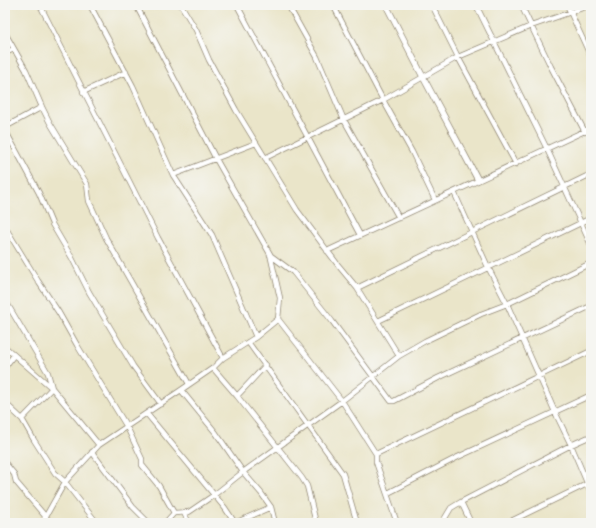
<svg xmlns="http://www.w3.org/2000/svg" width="596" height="528" font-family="Sriracha,sans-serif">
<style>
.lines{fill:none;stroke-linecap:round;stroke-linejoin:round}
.minor-casing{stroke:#928874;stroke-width:6}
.tertiary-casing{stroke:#928874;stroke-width:7}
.minor{stroke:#fff;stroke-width:4.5}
.tertiary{stroke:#fff;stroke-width:5.5}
</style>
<rect width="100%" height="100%" fill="#f6f6f2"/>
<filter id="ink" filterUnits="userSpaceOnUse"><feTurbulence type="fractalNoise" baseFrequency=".025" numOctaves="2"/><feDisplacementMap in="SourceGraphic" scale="8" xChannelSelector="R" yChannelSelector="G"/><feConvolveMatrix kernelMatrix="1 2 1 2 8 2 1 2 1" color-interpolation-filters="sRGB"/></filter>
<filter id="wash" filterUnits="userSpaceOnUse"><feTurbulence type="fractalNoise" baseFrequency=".012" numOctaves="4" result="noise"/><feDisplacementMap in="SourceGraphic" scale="16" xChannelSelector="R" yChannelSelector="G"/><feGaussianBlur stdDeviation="0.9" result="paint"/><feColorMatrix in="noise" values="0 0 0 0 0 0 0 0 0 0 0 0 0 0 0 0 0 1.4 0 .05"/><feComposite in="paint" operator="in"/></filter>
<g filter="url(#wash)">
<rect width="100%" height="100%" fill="#eae5c9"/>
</g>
<g filter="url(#ink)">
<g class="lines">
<g class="minor-casing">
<path id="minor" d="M 40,5 L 158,238 L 223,358
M 90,5 L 133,86 L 173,175 L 212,235 L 256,337
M 181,5 L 196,30 L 209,60 L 236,110 L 297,210 L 338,265 L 357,288 L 399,356
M 237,5 L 360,235
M 288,5 L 317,57 L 344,120 L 399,218
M 333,5 L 383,100 L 412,152 L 435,200
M 432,5 L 458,57 L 516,164
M 476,5 L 547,149 L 591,245
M 521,5 L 551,67 L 585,132
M 567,5 L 591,57
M 5,33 L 26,70 L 42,107 L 50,123 L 87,184 L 89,201 L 106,238 L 189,384
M 5,53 L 14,49
M 83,92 L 126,72
M 5,127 L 42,107
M 5,130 L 39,193 L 52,224 L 72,258 L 89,292 L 133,366 L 161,404
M 265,158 L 383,100 L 458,57 L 531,26 L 591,5
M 173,175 L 256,143
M 454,192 L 488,267 L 507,304 L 555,412 L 571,445 L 591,492
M 5,227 L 38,281 L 59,313 L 77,345 L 127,427 L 142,459 L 142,465 L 159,486 L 174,513
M 327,251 L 591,128
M 270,255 L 293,272 L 332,321 L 391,401 L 394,401 L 438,378 L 591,306
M 357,288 L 591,174
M 5,300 L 48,373 L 52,388
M 278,319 L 342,401 L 376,454 L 376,462 L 397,523
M 378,321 L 591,218
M 248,342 L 343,474 L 357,523
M 5,347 L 52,388 L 99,445
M 5,367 L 14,355
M 213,368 L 237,396 L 302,478 L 307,486 L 316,523
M 181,390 L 216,433 L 243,472 L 261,493 L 271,507 L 275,523
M 237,396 L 266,365
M 5,403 L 22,419 L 34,440 L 55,473 L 65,482 L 97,523
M 147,414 L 225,508 L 235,523
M 22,419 L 52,388
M 92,452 L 133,507 L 149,523
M 376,454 L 591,351
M 5,463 L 14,474 L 16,482 L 51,523
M 388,493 L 458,457 L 591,395
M 461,502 L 471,523
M 184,513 L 189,523
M 42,523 L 65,482 L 99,445 L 181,390 L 213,368 L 223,358 L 256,337 L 278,319 L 280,298 L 270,254 L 216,159 L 136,5
M 165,523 L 174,513 L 189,512 L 214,495 L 243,472 L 342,401 L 399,356 L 425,341 L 481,314 L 507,304 L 591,263
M 235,523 L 271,507
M 442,523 L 451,508 L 461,502 L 571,445 L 591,436
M 507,523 L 591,482"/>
</g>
<g class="tertiary-casing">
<path id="tertiary" d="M 386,5 L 423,77 L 478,180"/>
</g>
<use href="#minor" class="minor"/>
<use href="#tertiary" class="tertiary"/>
</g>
</g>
<rect width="596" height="528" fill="none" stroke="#f6f6f2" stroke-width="20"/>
</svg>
